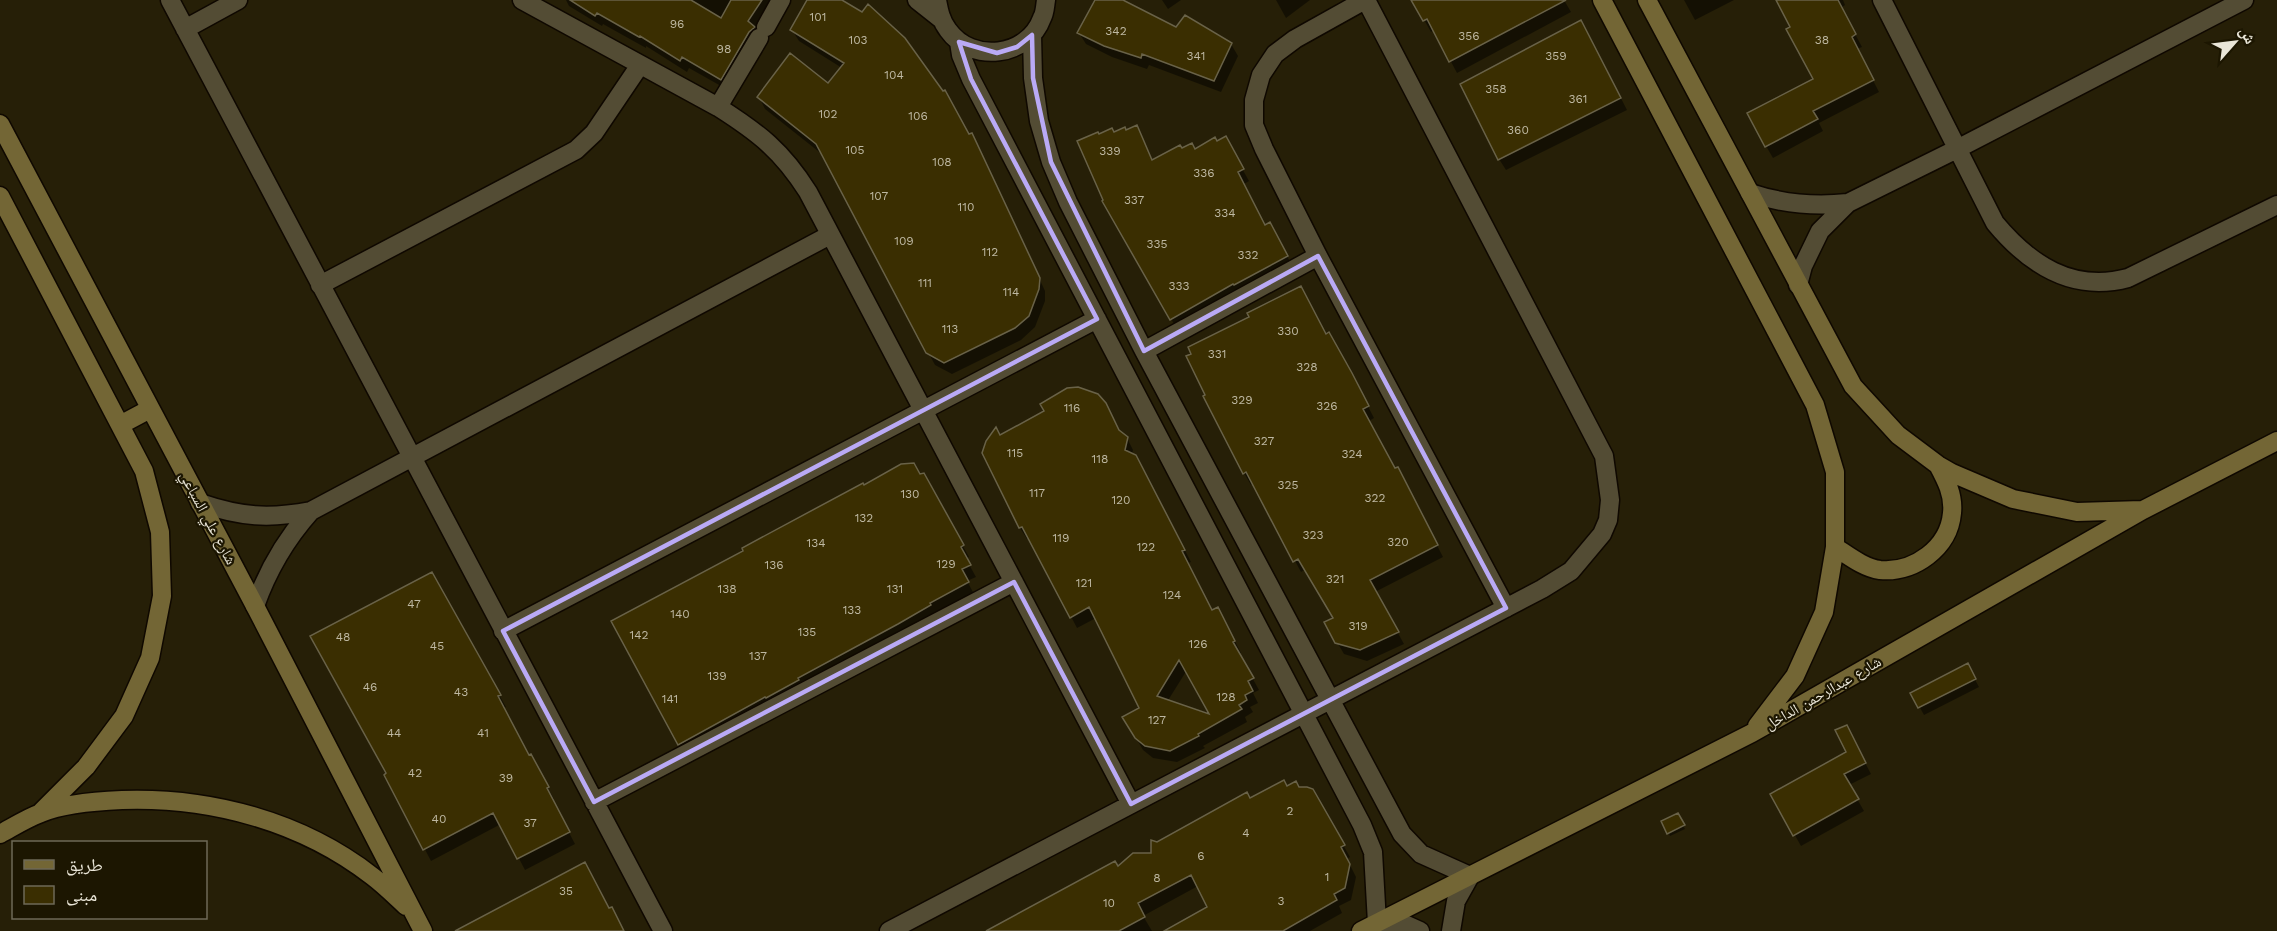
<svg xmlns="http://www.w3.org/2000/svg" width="2277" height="931" font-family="'Work Sans','Noto Naskh Arabic',sans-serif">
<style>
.shadow{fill:#0007;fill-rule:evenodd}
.building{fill:#3a2e01;stroke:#696248;stroke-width:1.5;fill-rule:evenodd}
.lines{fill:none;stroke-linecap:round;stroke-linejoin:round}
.street-casing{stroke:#0f0800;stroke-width:21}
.secondary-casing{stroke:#0f0800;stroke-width:21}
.street{stroke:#534c34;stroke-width:18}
.secondary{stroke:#736635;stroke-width:18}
.marked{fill:none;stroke:#baaaf6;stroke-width:4.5;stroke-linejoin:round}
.labels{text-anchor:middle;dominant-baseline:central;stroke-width:4.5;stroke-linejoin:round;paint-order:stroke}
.number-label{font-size:12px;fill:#beb8a2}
.street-label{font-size:15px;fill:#eae6d8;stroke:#1c1601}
</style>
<rect width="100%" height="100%" fill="#261f07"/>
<path class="shadow" d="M 566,0 L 781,0 L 755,31 L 728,90 L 689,68 L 687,72 L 646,46 L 646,48 L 603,24 L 602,26 L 569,6 Z
M 808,0 L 839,0 L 978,146 L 1045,291 L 1045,301 L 1035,327 L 1021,340 L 952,374 L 935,365 L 823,155 L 765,109 L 759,97 L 828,85 L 842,68 L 799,41 L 792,30 Z
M 1096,0 L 1119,0 L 1184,33 L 1231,44 L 1238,56 L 1221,92 L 1149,65 L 1147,69 L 1112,57 L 1086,44 L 1079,33 Z
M 1162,0 L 1181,0 L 1168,9 Z
M 1276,0 L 1310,0 L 1286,18 Z
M 1413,0 L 1564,0 L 1571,12 L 1457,73 L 1434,30 L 1431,32 Z
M 1684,0 L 1734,0 L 1695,20 Z
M 1778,0 L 1843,0 L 1845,5 L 1841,8 L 1862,47 L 1857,49 L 1879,92 L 1819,123 L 1823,131 L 1773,158 L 1766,146 L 1815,80 L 1792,27 Z
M 1588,34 L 1627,110 L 1506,170 L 1499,159 Z
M 1126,132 L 1143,139 L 1153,161 L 1182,150 L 1194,151 L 1225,138 L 1249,181 L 1244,184 L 1265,227 L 1276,236 L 1294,269 L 1178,331 L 1104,201 L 1099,136 Z
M 1326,335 L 1358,387 L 1374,418 L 1369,421 L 1395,470 L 1404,481 L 1443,557 L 1375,592 L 1404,644 L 1367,661 L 1344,654 L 1337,642 L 1335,618 L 1306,569 L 1301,572 L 1253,483 L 1251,485 L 1244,473 L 1188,357 Z
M 1120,433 L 1127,438 L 1133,450 L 1132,455 L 1142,468 L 1191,562 L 1188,563 L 1212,611 L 1224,620 L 1241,653 L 1239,654 L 1259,690 L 1253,693 L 1258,703 L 1250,707 L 1253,712 L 1245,717 L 1247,722 L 1203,746 L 1205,748 L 1177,762 L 1153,758 L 1143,750 L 1124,717 L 1141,709 L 1096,618 L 1077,628 L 1030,538 L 1027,539 L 1020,528 L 984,453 L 1000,436 ZM 1187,670 L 1213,717 L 1167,702 Z
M 923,475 L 969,557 L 966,559 L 976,577 L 967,581 L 974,594 L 686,756 L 613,622 L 863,487 Z
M 431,574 L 506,707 L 503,708 L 554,799 L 552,800 L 575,844 L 525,870 L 501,824 L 431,861 L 386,775 Z
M 1967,665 L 1979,687 L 1924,715 L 1912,693 Z
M 1852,738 L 1871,774 L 1849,785 L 1864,811 L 1801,846 L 1772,795 L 1848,753 Z
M 1287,788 L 1312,791 L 1350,857 L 1347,859 L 1356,877 L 1351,900 L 1339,906 L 1342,913 L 1310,931 L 1167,931 L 1209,908 L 1198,886 L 1143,916 L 1152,931 L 992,931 L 1117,868 L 1153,855 L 1157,843 L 1250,800 Z
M 1678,815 L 1685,829 L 1670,836 L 1663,822 Z"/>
<path class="building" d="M 570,0 L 691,0 L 721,18 L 731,0 L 762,0 L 748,21 L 755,27 L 749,32 L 721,80 L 682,57 L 680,61 L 640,36 L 639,37 L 597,13 L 595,16 Z
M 807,0 L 842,0 L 862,12 L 868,4 L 905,38 L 943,91 L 945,90 L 969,134 L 972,133 L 1040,278 L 1039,289 L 1029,316 L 1015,328 L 944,363 L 926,353 L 816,144 L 757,97 L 790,53 L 828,83 L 844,63 L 790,30 Z
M 1095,0 L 1123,0 L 1176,27 L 1185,15 L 1232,43 L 1214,81 L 1142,54 L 1141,58 L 1104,46 L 1077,33 Z
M 1411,0 L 1566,0 L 1449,62 L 1427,19 L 1423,21 Z
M 1776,0 L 1838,0 L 1856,34 L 1852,37 L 1874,80 L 1813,111 L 1818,119 L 1765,147 L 1747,113 L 1813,79 L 1786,29 L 1790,27 Z
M 1581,20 L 1621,98 L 1498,160 L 1460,84 Z
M 1137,125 L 1152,160 L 1180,145 L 1182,148 L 1192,143 L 1195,149 L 1215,137 L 1217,141 L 1226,136 L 1244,169 L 1238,172 L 1265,225 L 1270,222 L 1288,256 L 1234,285 L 1233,284 L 1170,320 L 1102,201 L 1103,200 L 1077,141 L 1098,132 L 1099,134 L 1112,128 L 1114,132 L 1125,127 L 1126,130 Z
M 1301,286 L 1326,334 L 1329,332 L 1352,373 L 1369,406 L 1363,409 L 1395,468 L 1398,467 L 1438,545 L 1370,580 L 1399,632 L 1360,650 L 1335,643 L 1324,622 L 1333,618 L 1298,559 L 1293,562 L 1246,472 L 1243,474 L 1203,396 L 1205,395 L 1186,356 L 1191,354 L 1188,347 L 1249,317 L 1247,313 Z
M 1078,387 L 1098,394 L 1106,403 L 1119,430 L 1128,437 L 1125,450 L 1136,455 L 1185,550 L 1182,551 L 1212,610 L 1218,607 L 1235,641 L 1233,642 L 1254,678 L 1248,681 L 1253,691 L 1245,695 L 1247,700 L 1239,705 L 1242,709 L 1198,734 L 1199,736 L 1170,751 L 1145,746 L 1135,738 L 1122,717 L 1139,708 L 1089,607 L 1070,618 L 1022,527 L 1019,528 L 982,453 L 986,441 L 996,427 L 1000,435 L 1044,411 L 1040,404 L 1067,388 ZM 1179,660 L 1209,714 L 1157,696 Z
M 914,463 L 920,474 L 924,473 L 964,545 L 961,547 L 971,565 L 962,569 L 969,582 L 930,603 L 931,605 L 898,624 L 798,678 L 799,680 L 766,698 L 765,697 L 678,745 L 611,621 L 743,551 L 742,548 L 863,483 L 864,485 L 901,464 Z
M 432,572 L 501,695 L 498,696 L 529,755 L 531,754 L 549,787 L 547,788 L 570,832 L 517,859 L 493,813 L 423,850 L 384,775 L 386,773 L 310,636 Z
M 1968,663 L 1976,679 L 1918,708 L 1910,693 Z
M 1847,725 L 1866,763 L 1844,774 L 1859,799 L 1793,836 L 1770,794 L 1846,752 L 1835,730 Z
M 1284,780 L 1287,786 L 1296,781 L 1299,787 L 1307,787 L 1313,789 L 1345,845 L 1341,847 L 1350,864 L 1345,888 L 1334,894 L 1337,900 L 1283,931 L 1164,931 L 1207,907 L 1191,875 L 1138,903 L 1145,917 L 1119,931 L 986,931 L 1115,861 L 1118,866 L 1133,853 L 1151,853 L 1151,840 L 1157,842 L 1247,792 L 1250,798 Z
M 1678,813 L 1685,825 L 1667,834 L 1661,821 Z
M 585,862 L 609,908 L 612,907 L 624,931 L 455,931 Z"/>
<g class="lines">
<g class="street-casing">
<path id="street" d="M 170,0 L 663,931
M 522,0 L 718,107 C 759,133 782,151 808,192 L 1131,804
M 917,0 L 941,19
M 937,0 C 939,11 941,21 948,30 C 972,64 1028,57 1042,18 C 1045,13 1045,6 1046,0
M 1365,0 L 1295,39 L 1275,54 L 1261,75 L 1254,100 L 1254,125 L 1264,149 L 1318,256 L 1506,608
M 1882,0 L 1995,223 C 2029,264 2072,293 2128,278 L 2277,205
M 766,27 L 781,0
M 185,29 L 238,0
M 1032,35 L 1033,78 L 1039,121 L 1051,162 L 1068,202 L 1144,351 L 1402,834 L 1421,854 L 1470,876 L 1456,901 L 1451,931
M 959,42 L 961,55 L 971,79 L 1362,825 L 1373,852 L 1377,923 L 1400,922 L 1420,931
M 718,107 L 759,38
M 1750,193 C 1783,204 1813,207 1848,203
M 320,285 L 576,150 L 594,133 L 640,65
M 1798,285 L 1803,266 L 1820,231 L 1848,203 L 1957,149 L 2244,0
M 1144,351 L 1318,256
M 200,503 C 241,517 269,519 311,511 L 830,235
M 255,606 C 268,569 285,540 311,511
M 503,631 L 1097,319
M 594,802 L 1014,582
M 889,931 L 1542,589 L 1571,571 L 1602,534 L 1608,520 L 1610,500 L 1604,456 L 1366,0"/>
</g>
<g class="secondary-casing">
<path id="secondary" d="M 1602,0 L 1815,405 L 1835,472 L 1835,547 L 1824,612 L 1795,676 L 1757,726
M 1647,0 L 1853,386 L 1898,435 L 1938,465 L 1952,473 L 2013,499 L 2077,512 L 2142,510
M 0,124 L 255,606 L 423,931
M 0,196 L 144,471 L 160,532 L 162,596 L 150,658 L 124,716 L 86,767 L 41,812
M 120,425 L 150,409
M 1835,547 C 1849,556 1864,568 1880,570 C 1914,573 1949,548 1952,513 C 1954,495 1946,480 1938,465
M 0,834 C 13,827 27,818 41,813 C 62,804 99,801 122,800 C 210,797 301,821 372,876 C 384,885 395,896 406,906
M 1361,931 L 1752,733 L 2143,510 L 2277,441"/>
</g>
<use href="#street" class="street"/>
<use href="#secondary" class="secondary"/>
</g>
<path class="marked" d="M 1032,35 L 1033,78 L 1051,162 L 1144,351 L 1318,256 L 1506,608 L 1131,804 L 1014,582 L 594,802 L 503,631 L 1097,319 L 971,79 L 959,42 L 997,53 L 1017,47 Z"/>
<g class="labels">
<g class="number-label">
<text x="818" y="17">101</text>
<text x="677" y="24">96</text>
<text x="1116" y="31">342</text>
<text x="1469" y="36">356</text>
<text x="858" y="40">103</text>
<text x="1822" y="40">38</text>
<text x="724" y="49">98</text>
<text x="1196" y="56">341</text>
<text x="1556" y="56">359</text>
<text x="894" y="75">104</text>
<text x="1496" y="89">358</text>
<text x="1578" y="99">361</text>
<text x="828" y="114">102</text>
<text x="918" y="116">106</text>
<text x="1518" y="130">360</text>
<text x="855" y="150">105</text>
<text x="1110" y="151">339</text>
<text x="942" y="162">108</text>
<text x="1204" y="173">336</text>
<text x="879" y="196">107</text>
<text x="1134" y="200">337</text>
<text x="966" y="207">110</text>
<text x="1225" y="213">334</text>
<text x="904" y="241">109</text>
<text x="1157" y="244">335</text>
<text x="990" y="252">112</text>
<text x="1248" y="255">332</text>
<text x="925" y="283">111</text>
<text x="1179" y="286">333</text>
<text x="1011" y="292">114</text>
<text x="950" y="329">113</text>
<text x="1288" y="331">330</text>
<text x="1217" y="354">331</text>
<text x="1307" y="367">328</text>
<text x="1242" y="400">329</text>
<text x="1327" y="406">326</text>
<text x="1072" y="408">116</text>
<text x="1264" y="441">327</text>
<text x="1015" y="453">115</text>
<text x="1352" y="454">324</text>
<text x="1100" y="459">118</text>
<text x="1288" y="485">325</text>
<text x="1037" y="493">117</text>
<text x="910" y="494">130</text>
<text x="1375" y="498">322</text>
<text x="1121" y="500">120</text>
<text x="864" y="518">132</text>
<text x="1313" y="535">323</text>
<text x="1061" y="538">119</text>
<text x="1398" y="542">320</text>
<text x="816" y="543">134</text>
<text x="1146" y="547">122</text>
<text x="946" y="564">129</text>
<text x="774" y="565">136</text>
<text x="1335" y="579">321</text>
<text x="1084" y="583">121</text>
<text x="727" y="589">138</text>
<text x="895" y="589">131</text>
<text x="1172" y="595">124</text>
<text x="414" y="604">47</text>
<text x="852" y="610">133</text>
<text x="680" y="614">140</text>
<text x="1358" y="626">319</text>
<text x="807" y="632">135</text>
<text x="639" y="635">142</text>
<text x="343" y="637">48</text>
<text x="1198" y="644">126</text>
<text x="437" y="646">45</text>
<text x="758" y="656">137</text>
<text x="717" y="676">139</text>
<text x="370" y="687">46</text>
<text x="461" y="692">43</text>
<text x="1226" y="697">128</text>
<text x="670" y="699">141</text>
<text x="1157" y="720">127</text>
<text x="394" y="733">44</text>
<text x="483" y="733">41</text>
<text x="415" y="773">42</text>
<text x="506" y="778">39</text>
<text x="1290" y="811">2</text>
<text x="439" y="819">40</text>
<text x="530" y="823">37</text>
<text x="1246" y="833">4</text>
<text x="1201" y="856">6</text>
<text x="1327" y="877">1</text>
<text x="1157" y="878">8</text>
<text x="566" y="891">35</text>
<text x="1281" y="901">3</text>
<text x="1109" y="903">10</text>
</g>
<g class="street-label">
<text transform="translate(208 518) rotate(62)">شارع علي السباعي</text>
<text transform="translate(1823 693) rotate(-30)">شارع عبدالرحمن الداخل</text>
</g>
</g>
<rect x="12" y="841" width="195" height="78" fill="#1c1601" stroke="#6e6957" stroke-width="1.5"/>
<rect x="24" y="860" width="30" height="9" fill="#736635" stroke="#6e6957" stroke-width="1.5"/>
<text x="66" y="871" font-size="18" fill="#eae6d8">طريق</text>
<rect x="24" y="886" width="30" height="18" fill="#3a2e01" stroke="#6e6957" stroke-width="1.5"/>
<text x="66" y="901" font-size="18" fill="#eae6d8">مبنى</text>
<g transform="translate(2235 42) rotate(62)" stroke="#1c1601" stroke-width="4.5" paint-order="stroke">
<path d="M0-4.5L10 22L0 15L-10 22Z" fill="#eae6d8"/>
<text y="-9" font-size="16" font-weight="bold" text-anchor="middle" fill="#eae6d8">ش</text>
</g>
</svg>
